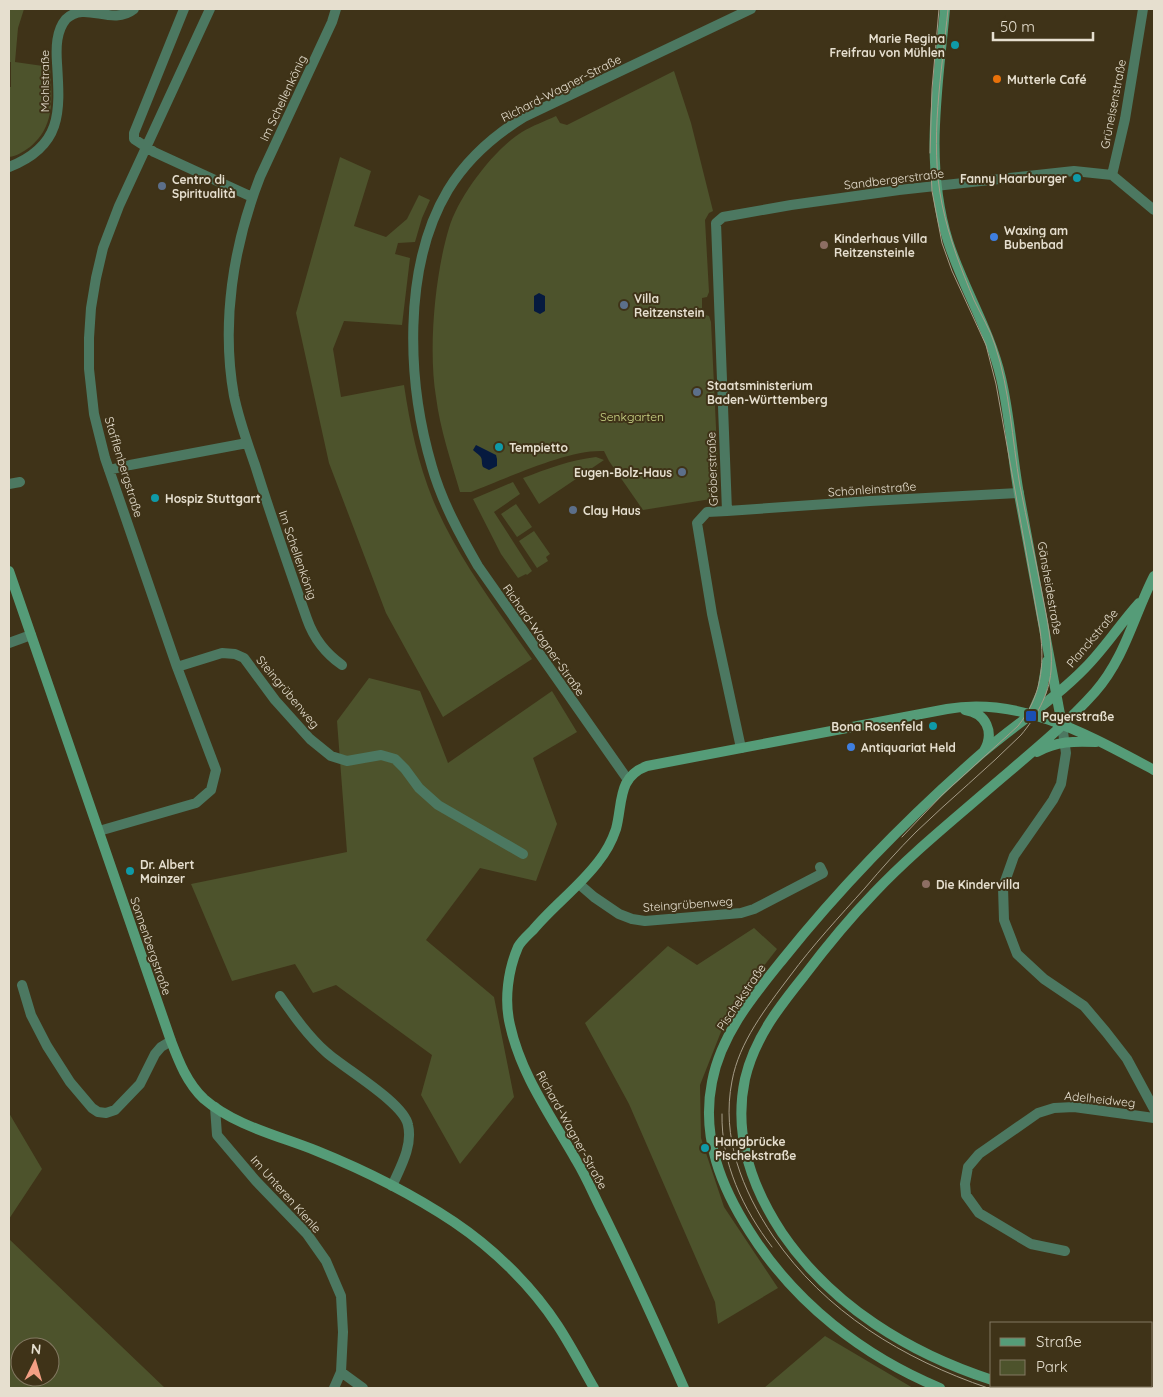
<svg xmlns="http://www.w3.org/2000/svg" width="1163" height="1397" font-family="Quicksand,sans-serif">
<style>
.green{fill:#4d532c;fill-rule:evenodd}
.water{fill:#061a3f}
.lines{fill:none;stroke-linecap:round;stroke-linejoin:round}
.street{stroke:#4c7861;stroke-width:10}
.secondary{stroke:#559c78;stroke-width:10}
.tram{stroke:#a59c87;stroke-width:1}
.culture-dot{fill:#0f9aa8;stroke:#3f3318;stroke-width:2}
.food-dot{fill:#e8710a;stroke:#3f3318;stroke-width:2}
.service-dot{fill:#5c6f8a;stroke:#3f3318;stroke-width:2}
.shop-dot{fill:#3f7fe0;stroke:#3f3318;stroke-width:2}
.education-dot{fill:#8d6e63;stroke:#3f3318;stroke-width:2}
.transit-dot{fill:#1a4fb4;stroke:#3f3318;stroke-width:2}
.labels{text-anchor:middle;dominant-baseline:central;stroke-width:4;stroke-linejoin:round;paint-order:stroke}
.poi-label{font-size:12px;font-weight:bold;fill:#e6dfcf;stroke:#3f3318;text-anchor:start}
.street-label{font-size:12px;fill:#e6dfcf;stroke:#3f3318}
.park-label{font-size:12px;fill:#cfda89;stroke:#3f3318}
</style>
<rect width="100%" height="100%" fill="#3f3318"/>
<path class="green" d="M 9,9 L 24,9 L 18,28 L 15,62 L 50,67 C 52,96 56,126 30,147 C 23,152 17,156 9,157 L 9,87 L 11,87 L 11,62 L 9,62 Z
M 674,71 L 691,123 L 713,211 L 709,213 L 705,220 L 709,292 L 707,297 L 702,298 L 702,314 L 709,316 L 711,322 L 719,491 L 715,497 L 711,499 L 643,510 L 609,461 L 604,451 C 567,449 506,479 471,492 L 460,492 C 451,461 440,429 436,397 C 428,349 435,274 449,228 C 458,197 494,149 522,132 C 532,126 545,121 556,116 L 560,123 L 567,125 Z
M 340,157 L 371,171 L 354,226 L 386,237 L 407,219 L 419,195 L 430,200 L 422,218 L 415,242 L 398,243 L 395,254 L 410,258 L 402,325 L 344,321 L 333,349 L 341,397 L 404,385 C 410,425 418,463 433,500 C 457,557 496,608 532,659 L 443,717 L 386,613 L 329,463 L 296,313 Z
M 596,457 L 604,460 L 539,504 L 523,478 C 547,469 570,460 596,457 Z
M 513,482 L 520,494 L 494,512 L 532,571 L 527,575 L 526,574 L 518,578 L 501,554 L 473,499 Z
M 516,504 L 532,527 L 517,537 L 501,514 Z
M 534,531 L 550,554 L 546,557 L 548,561 L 537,568 L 519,541 Z
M 369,678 L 420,691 L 448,763 L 552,691 L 577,732 L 533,758 L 557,824 L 536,881 L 480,868 L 426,940 L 494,997 L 514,1097 L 460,1164 L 421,1095 L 432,1055 L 336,985 L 313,993 L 295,964 L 232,981 L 191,884 L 347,852 L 337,721 Z
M 754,928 L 777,949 L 730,1009 L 700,1085 L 701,1138 L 724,1207 L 778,1288 L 718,1324 L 715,1302 L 629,1104 L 585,1023 L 668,946 L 697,965 Z
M 9,1113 L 42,1169 L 9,1219 Z
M 9,1239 L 165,1388 L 9,1388 ZM 20,1347 L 50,1347 L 50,1377 L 20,1377 Z
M 825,1336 L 913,1388 L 764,1388 Z"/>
<path class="water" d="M 539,293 L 545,296 L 545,311 L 540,314 L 534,311 L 534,296 Z
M 476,445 L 496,455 L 497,459 L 497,466 L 489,470 L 483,467 C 481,463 483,459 480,456 C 478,454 475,452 473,450 Z"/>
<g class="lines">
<path class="street" d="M 184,9 L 134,133 L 134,139 L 154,152 L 252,197
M 336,9 L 332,22 L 260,177 C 233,246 221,323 234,396 C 239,420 247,442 255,465 C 271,516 289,568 307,619 C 314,639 325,653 342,665
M 9,167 C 63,146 60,111 57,63 C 56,48 56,31 66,19 C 86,0 111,27 134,9
M 1112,175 L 1125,119 L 1143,9
M 109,470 L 130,465 L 247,443
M 9,484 L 20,482
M 727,511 L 870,501 L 1019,493
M 9,643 L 31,635
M 177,667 L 222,653 L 235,654 L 244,658 L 275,700 L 310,739 L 331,756 L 347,761 L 381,755 L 395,759 L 405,769 L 419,788 L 438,805 L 523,854
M 1062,725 L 1066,753 L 1061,784 L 1053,800 L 1014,856 L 1003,887 L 1004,920 L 1017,954 L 1044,979 L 1084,1006 L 1106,1032 L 1127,1059 L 1154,1109
M 741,748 L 712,614 L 697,523 L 707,512 L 727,511 L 716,223 L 723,217 L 791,205 L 899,190 L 1074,171 L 1112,175 L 1154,210
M 628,780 L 478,566 C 460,535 442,502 432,467 C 407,383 402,267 448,190 C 467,159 493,136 524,117 L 751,9
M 99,831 L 196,803 L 211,790 L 216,770 L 177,667 L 105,458 L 94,414 L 89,369 L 89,338 L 91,308 L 96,278 L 103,248 L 119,206 L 210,9
M 579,884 L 594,897 L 619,914 L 632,919 L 645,921 L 741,913 L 754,909 L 823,873 L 820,867
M 22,985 L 31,1015 L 47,1046 L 70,1082 L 92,1108 L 98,1112 L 106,1113 L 115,1110 L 140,1084 L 155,1054 L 161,1047 L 171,1041
M 280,996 C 294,1016 308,1036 326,1052 C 345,1069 404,1103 408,1125 C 413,1146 400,1168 392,1186
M 215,1107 L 217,1135 L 256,1181 L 307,1234 L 326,1261 L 341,1296 L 343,1332 L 341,1372 L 334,1388
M 1065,1251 L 1031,1244 L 979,1213 L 966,1195 L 965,1184 L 968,1167 L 979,1154 L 1038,1113 L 1054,1108 L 1074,1107 L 1154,1118
M 341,1372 L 363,1388"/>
<path class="secondary" d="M 945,9 C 938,87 924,164 948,241 C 963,288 990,330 1001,378 C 1010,416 1012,456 1019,494 C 1033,571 1048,648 1062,725
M 9,571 L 171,1041 C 179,1062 187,1083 204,1099 C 235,1126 280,1136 317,1151 C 364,1170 412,1194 454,1222 C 494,1249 532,1286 558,1326 C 571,1346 582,1367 594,1388
M 1034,709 L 1042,691 L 1047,661
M 965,710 C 986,713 995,732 984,751
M 1037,752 C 1056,741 1075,741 1096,742
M 992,1380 C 909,1353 832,1306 782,1233 C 751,1186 733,1135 745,1079 C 754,1039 779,1007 804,976 C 826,947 849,919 874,893 C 908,857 946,826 983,794 C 1021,761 1062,729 1095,692 C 1125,658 1134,615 1154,576
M 1013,1386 L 1022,1388
M 684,1388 C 659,1331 633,1274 605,1217 C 595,1198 587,1178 576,1160 C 551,1116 521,1075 510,1025 C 504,1000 508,970 518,947 C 521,941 528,935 533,930 C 553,906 579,887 598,862 C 606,852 612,841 616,829 C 623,803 617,777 647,766 L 947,709 C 1022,696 1090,736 1154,770
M 940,1388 C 863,1356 795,1303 750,1232 C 721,1187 701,1137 712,1082 C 721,1034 754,995 783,959 C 843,884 910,816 982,753 C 1016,724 1054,700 1085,668 C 1105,648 1120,624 1139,603"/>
<path class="tram" d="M 948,9 C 942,72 929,141 942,204 C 949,238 961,269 974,300 C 981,315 990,329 995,345 C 1010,390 1012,439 1020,486 C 1027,521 1035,557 1042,593 C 1047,619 1053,645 1051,671 C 1049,695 1036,717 1021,735 C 987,769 950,799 916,832 C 898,850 881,869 865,888 C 839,917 813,945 790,976 C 766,1008 739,1042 732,1081 C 721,1137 742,1190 773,1236 C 825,1312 903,1359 988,1388
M 930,153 L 932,89 L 939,9
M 902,837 L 943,794 L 1018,726 C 1041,697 1045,666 1040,630 L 996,384 L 986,345 L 952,271 L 942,243 L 932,191 L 931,171
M 722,1114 C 721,1163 743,1209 772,1247"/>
</g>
<g class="culture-dot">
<circle cx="955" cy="45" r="5"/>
<circle cx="1077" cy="178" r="5"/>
<circle cx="499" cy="447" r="5"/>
<circle cx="155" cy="498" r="5"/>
<circle cx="933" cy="726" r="5"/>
<circle cx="130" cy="871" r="5"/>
<circle cx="705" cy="1148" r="5"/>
</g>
<circle class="food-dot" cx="997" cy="79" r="5"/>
<g class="service-dot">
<circle cx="162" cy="186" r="5"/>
<circle cx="624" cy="305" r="5"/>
<circle cx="697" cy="392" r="5"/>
<circle cx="682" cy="472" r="5"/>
<circle cx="573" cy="510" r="5"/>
</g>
<g class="shop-dot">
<circle cx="994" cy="237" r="5"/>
<circle cx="851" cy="747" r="5"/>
</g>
<g class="education-dot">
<circle cx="824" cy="245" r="5"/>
<circle cx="926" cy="884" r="5"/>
</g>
<rect class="transit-dot" x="1025" y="710" width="12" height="12" rx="2.5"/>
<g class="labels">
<g class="poi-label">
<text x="945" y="38" text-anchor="end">Marie Regina<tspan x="945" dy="14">Freifrau von Mühlen</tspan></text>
<text x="1007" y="79">Mutterle Café</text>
<text x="1067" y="178" text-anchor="end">Fanny Haarburger</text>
<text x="172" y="179">Centro di<tspan x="172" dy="14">Spiritualità</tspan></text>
<text x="1004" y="230">Waxing am<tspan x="1004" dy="14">Bubenbad</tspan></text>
<text x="834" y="238">Kinderhaus Villa<tspan x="834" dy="14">Reitzensteinle</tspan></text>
<text x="634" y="298">Villa<tspan x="634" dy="14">Reitzenstein</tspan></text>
<text x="707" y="385">Staatsministerium<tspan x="707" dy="14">Baden-Württemberg</tspan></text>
<text x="509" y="447">Tempietto</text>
<text x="672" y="472" text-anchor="end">Eugen-Bolz-Haus</text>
<text x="165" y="498">Hospiz Stuttgart</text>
<text x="583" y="510">Clay Haus</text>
<text x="1042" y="716">Payerstraße</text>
<text x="923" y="726" text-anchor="end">Bona Rosenfeld</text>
<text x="861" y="747">Antiquariat Held</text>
<text x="140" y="864">Dr. Albert<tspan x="140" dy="14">Mainzer</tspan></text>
<text x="936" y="884">Die Kindervilla</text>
<text x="715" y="1141">Hangbrücke<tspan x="715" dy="14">Pischekstraße</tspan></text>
</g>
<g class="street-label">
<text transform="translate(44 81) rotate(-90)">Mohlstraße</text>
<text transform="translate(561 88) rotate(-27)">Richard-Wagner-Straße</text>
<text transform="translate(283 98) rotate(-65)">Im Schellenkönig</text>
<text transform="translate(1113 104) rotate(-79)">Grüneisenstraße</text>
<text transform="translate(894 179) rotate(-7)">Sandbergerstraße</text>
<text transform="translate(124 467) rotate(73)">Stafflenbergstraße</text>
<text transform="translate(712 469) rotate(-92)">Gröberstraße</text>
<text transform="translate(872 489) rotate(-4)">Schönleinstraße</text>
<text transform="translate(298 555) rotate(71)">Im Schellenkönig</text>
<text transform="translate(1050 588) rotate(80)">Gänsheidestraße</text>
<text transform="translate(1092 638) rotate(-50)">Planckstraße</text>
<text transform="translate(544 640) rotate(55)">Richard-Wagner-Straße</text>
<text transform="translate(288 692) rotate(50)">Steingrübenweg</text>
<text transform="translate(688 904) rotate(-4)">Steingrübenweg</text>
<text transform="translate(151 946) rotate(71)">Sonnenbergstraße</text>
<text transform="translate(741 997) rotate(-56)">Pischekstraße</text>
<text transform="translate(1100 1099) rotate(6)">Adelheidweg</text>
<text transform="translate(572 1130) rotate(61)">Richard-Wagner-Straße</text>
<text transform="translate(286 1194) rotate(48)">Im Unteren Kienle</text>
</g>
<g class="park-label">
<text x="632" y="416">Senkgarten</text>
</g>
</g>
<rect width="1163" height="1397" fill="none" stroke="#e6dfcf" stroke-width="20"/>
<rect x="990" y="1322" width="162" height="65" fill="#3f3318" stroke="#827861"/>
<rect x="1000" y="1338" width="25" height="8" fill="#559c78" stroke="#827861"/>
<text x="1036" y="1347" font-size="15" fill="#e6dfcf">Straße</text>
<rect x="1000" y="1360" width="25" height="15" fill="#4d532c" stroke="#827861"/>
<text x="1036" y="1372" font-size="15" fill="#e6dfcf">Park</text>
<g transform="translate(35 1362) rotate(5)"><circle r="24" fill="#3f3318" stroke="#827861"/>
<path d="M0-4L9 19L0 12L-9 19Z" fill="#f39f84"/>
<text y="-8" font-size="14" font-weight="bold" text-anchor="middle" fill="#e6dfcf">N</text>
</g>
<path d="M993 32v8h100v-8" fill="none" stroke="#e6dfcf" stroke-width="2.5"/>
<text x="1000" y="32" font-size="15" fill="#e6dfcf" stroke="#3f3318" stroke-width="4" paint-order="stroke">50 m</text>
</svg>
